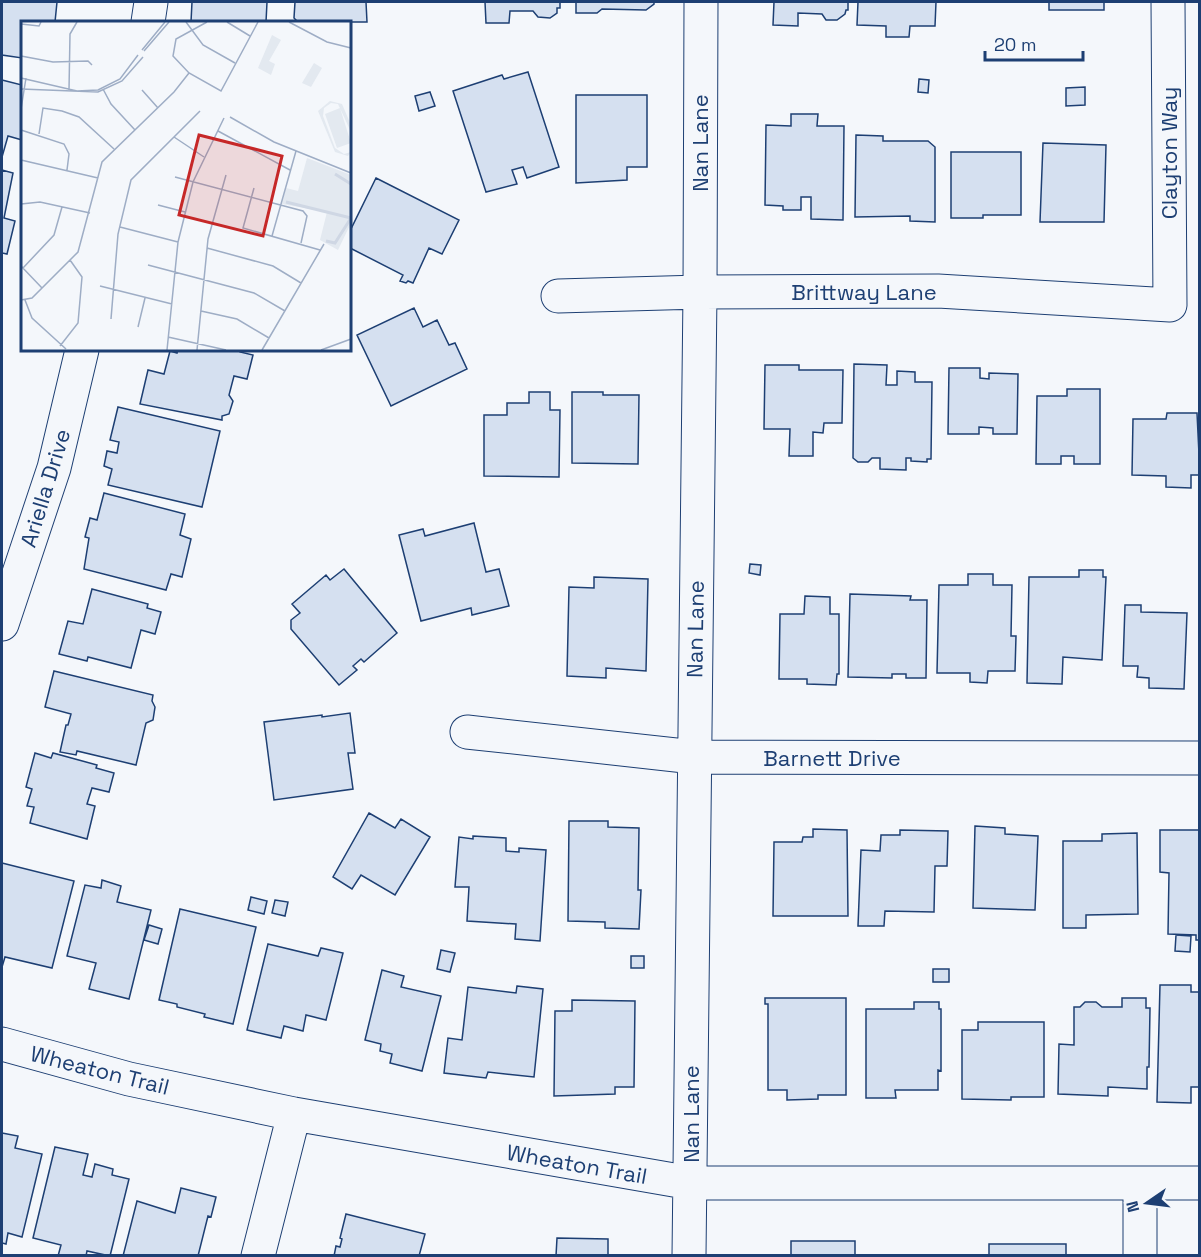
<svg xmlns="http://www.w3.org/2000/svg" width="1201" height="1257" font-family="'Space Grotesk',sans-serif">
<style>
.building{fill:#d5e0f0;stroke:#1d3f73;stroke-width:1.5}
.lines{fill:none;stroke-linecap:round;stroke-linejoin:round}
.minor-casing{stroke:#1d3f73;stroke-width:35}
.minor{stroke:#f4f7fb;stroke-width:33}
.labels{text-anchor:middle;dominant-baseline:central;stroke-width:4.5;stroke-linejoin:round;paint-order:stroke}
.street-label{font-size:22px;fill:#1d3f73;stroke:#f4f7fb}
.inset-river{fill:none;stroke:#cfd7e4;stroke-width:3}
.inset-road{fill:none;stroke:#9eadc5;stroke-width:1.5}
.view{fill:#c62828;fill-opacity:0.15;stroke:#c62828;stroke-width:3}
.inset-edge{fill:none;stroke:#1d3f73;stroke-width:3}
</style>
<rect width="100%" height="100%" fill="#f4f7fb"/>
<path class="building" d="M 2,2 L 57,2 L 55,22 L 22,22 L 22,58 L 2,55 Z
M 192,2 L 267,2 L 266,22 L 191,22 Z
M 295,2 L 366,2 L 367,22 L 298,22 L 294,18 Z
M 485,2 L 560,2 L 560,8 L 557,8 L 557,13 L 550,18 L 538,17 L 533,11 L 510,11 L 509,23 L 486,23 Z
M 576,2 L 654,2 L 654,4 L 646,10 L 602,9 L 597,13 L 576,13 Z
M 774,2 L 848,2 L 848,10 L 846,10 L 845,14 L 837,20 L 826,20 L 822,14 L 798,13 L 798,26 L 773,25 Z
M 858,2 L 936,2 L 935,26 L 910,26 L 909,37 L 886,37 L 886,26 L 857,25 Z
M 1049,2 L 1104,2 L 1104,10 L 1049,10 Z
M 528,72 L 559,167 L 527,178 L 523,167 L 512,170 L 517,184 L 486,192 L 453,91 L 502,75 L 504,79 Z
M 919,79 L 929,80 L 928,93 L 918,92 Z
M 2,80 L 22,85 L 22,140 L 8,136 L 2,157 Z
M 1085,87 L 1085,105 L 1066,106 L 1066,88 Z
M 430,92 L 435,106 L 419,111 L 415,96 Z
M 576,95 L 647,95 L 647,167 L 627,167 L 627,180 L 576,183 Z
M 791,114 L 818,114 L 817,126 L 844,126 L 843,220 L 811,219 L 811,197 L 801,197 L 801,210 L 783,210 L 783,206 L 765,205 L 766,125 L 791,126 Z
M 856,135 L 883,136 L 883,141 L 928,141 L 935,147 L 935,222 L 910,221 L 910,216 L 855,217 Z
M 1043,143 L 1106,145 L 1104,222 L 1040,222 Z
M 951,152 L 1021,152 L 1021,215 L 983,215 L 983,218 L 951,218 Z
M 2,170 L 13,173 L 4,218 L 15,221 L 7,254 L 2,253 Z
M 376,178 L 459,220 L 442,254 L 429,248 L 413,283 L 408,281 L 406,283 L 400,281 L 403,275 L 350,248 L 350,231 Z
M 414,308 L 423,327 L 437,320 L 449,345 L 455,343 L 467,369 L 391,406 L 357,335 Z
M 178,350 L 240,350 L 240,352 L 253,355 L 247,379 L 234,376 L 229,395 L 233,401 L 229,414 L 222,416 L 222,420 L 140,404 L 148,370 L 164,374 L 170,351 L 177,353 Z
M 854,364 L 887,365 L 886,385 L 897,385 L 897,371 L 915,372 L 915,382 L 932,382 L 931,459 L 927,459 L 927,462 L 911,461 L 911,458 L 906,458 L 906,470 L 880,469 L 880,458 L 872,458 L 868,462 L 858,462 L 853,458 Z
M 765,365 L 799,365 L 799,370 L 843,370 L 842,423 L 824,423 L 823,433 L 813,432 L 813,456 L 789,456 L 790,429 L 764,429 Z
M 949,368 L 980,368 L 980,378 L 989,379 L 989,373 L 1018,374 L 1017,434 L 993,434 L 993,428 L 979,427 L 979,434 L 948,434 Z
M 1067,389 L 1100,389 L 1100,464 L 1074,464 L 1074,456 L 1061,456 L 1061,464 L 1036,464 L 1037,396 L 1067,396 Z
M 529,392 L 550,392 L 550,410 L 560,410 L 559,477 L 484,476 L 484,415 L 507,415 L 507,403 L 529,403 Z
M 572,392 L 603,392 L 603,395 L 639,395 L 638,464 L 572,463 Z
M 118,407 L 220,431 L 202,507 L 108,485 L 112,469 L 104,466 L 107,451 L 117,453 L 119,442 L 110,440 Z
M 1167,413 L 1197,413 L 1200,475 L 1191,475 L 1191,488 L 1166,487 L 1166,476 L 1132,475 L 1133,419 L 1166,419 Z
M 104,493 L 185,514 L 180,535 L 191,539 L 182,577 L 171,574 L 166,590 L 84,569 L 89,538 L 85,537 L 90,518 L 97,520 Z
M 474,523 L 486,572 L 499,569 L 509,606 L 472,615 L 471,608 L 421,621 L 399,535 L 423,529 L 425,536 Z
M 750,564 L 761,565 L 760,575 L 749,573 Z
M 344,569 L 397,633 L 364,662 L 361,659 L 353,666 L 357,670 L 339,685 L 291,629 L 291,620 L 300,613 L 292,604 L 326,575 L 330,580 Z
M 1079,570 L 1103,570 L 1103,577 L 1106,577 L 1102,660 L 1063,657 L 1062,684 L 1027,683 L 1029,577 L 1079,577 Z
M 968,574 L 993,574 L 993,585 L 1012,585 L 1011,636 L 1016,636 L 1015,671 L 988,671 L 987,683 L 970,682 L 970,673 L 937,673 L 939,585 L 968,585 Z
M 594,577 L 648,579 L 646,671 L 606,668 L 606,678 L 567,676 L 569,587 L 594,588 Z
M 92,589 L 148,604 L 147,608 L 161,612 L 155,634 L 141,630 L 131,668 L 88,657 L 87,661 L 59,654 L 68,621 L 83,624 Z
M 850,594 L 911,596 L 910,600 L 927,600 L 926,678 L 906,678 L 906,674 L 892,674 L 892,678 L 848,677 Z
M 805,596 L 830,597 L 830,614 L 839,614 L 839,674 L 837,674 L 836,685 L 807,684 L 807,679 L 779,679 L 780,614 L 804,614 Z
M 1125,605 L 1141,605 L 1141,612 L 1187,613 L 1184,689 L 1149,688 L 1149,678 L 1137,677 L 1138,666 L 1123,666 Z
M 54,671 L 153,695 L 152,701 L 155,707 L 153,720 L 146,723 L 136,765 L 77,751 L 76,755 L 60,752 L 66,725 L 68,725 L 71,714 L 45,707 Z
M 350,713 L 355,753 L 348,753 L 353,789 L 274,800 L 264,722 L 322,715 L 322,717 Z
M 35,753 L 51,758 L 53,753 L 97,765 L 96,768 L 114,773 L 109,792 L 92,788 L 87,804 L 95,806 L 87,839 L 30,823 L 34,807 L 27,806 L 32,789 L 26,787 Z
M 369,813 L 395,828 L 401,819 L 430,837 L 395,895 L 361,875 L 352,889 L 333,877 Z
M 569,821 L 608,821 L 608,827 L 639,828 L 638,890 L 641,890 L 639,929 L 605,928 L 605,922 L 568,921 Z
M 975,826 L 1005,828 L 1005,834 L 1038,836 L 1035,910 L 973,908 Z
M 813,829 L 847,830 L 848,916 L 773,916 L 774,842 L 802,842 L 803,837 L 813,837 Z
M 900,830 L 948,831 L 947,866 L 935,866 L 934,912 L 885,911 L 884,926 L 858,926 L 861,850 L 880,851 L 881,835 L 900,835 Z
M 1160,830 L 1200,830 L 1200,940 L 1196,940 L 1196,935 L 1168,934 L 1169,873 L 1160,872 Z
M 1137,833 L 1138,914 L 1086,915 L 1086,928 L 1063,928 L 1063,841 L 1102,841 L 1102,834 Z
M 473,836 L 506,838 L 506,851 L 519,852 L 519,848 L 546,850 L 540,941 L 515,939 L 516,924 L 467,921 L 469,887 L 455,887 L 459,837 L 473,839 Z
M 2,863 L 74,881 L 52,968 L 5,957 L 2,967 Z
M 102,880 L 121,886 L 117,902 L 151,910 L 129,999 L 89,989 L 96,963 L 67,956 L 85,885 L 101,888 Z
M 251,897 L 267,901 L 264,914 L 248,910 Z
M 275,900 L 288,902 L 285,916 L 272,913 Z
M 180,909 L 256,927 L 233,1024 L 204,1017 L 205,1014 L 177,1007 L 177,1004 L 159,1000 Z
M 149,925 L 162,929 L 158,944 L 144,940 Z
M 1176,935 L 1191,936 L 1190,952 L 1175,951 Z
M 268,944 L 318,956 L 321,948 L 343,953 L 326,1020 L 306,1015 L 303,1031 L 284,1026 L 281,1038 L 247,1030 Z
M 441,950 L 455,953 L 450,972 L 437,969 Z
M 631,956 L 644,956 L 644,968 L 631,968 Z
M 933,969 L 949,969 L 949,982 L 933,982 Z
M 382,970 L 404,976 L 401,987 L 441,996 L 422,1071 L 390,1063 L 392,1054 L 380,1051 L 381,1044 L 365,1040 Z
M 1160,985 L 1191,985 L 1191,992 L 1200,992 L 1200,1087 L 1191,1087 L 1191,1103 L 1157,1102 Z
M 517,986 L 543,989 L 534,1077 L 488,1072 L 486,1078 L 444,1073 L 448,1038 L 462,1040 L 468,987 L 516,993 Z
M 765,998 L 846,998 L 846,1095 L 818,1095 L 818,1099 L 787,1100 L 787,1090 L 768,1090 L 768,1004 L 765,1004 Z
M 1122,998 L 1146,998 L 1146,1008 L 1150,1008 L 1149,1067 L 1147,1067 L 1147,1089 L 1108,1087 L 1108,1096 L 1058,1094 L 1059,1044 L 1074,1045 L 1074,1007 L 1080,1007 L 1085,1002 L 1096,1002 L 1102,1007 L 1122,1007 Z
M 572,1000 L 635,1001 L 634,1087 L 615,1087 L 615,1094 L 554,1096 L 555,1011 L 572,1011 Z
M 914,1002 L 939,1002 L 939,1009 L 941,1009 L 941,1071 L 938,1070 L 938,1090 L 895,1090 L 896,1098 L 866,1098 L 866,1009 L 914,1009 Z
M 978,1022 L 1044,1022 L 1044,1097 L 1011,1097 L 1011,1100 L 962,1099 L 962,1030 L 978,1030 Z
M 2,1133 L 18,1136 L 15,1148 L 42,1154 L 22,1237 L 8,1233 L 6,1244 L 2,1243 Z
M 55,1147 L 88,1154 L 83,1175 L 92,1177 L 95,1164 L 113,1169 L 112,1175 L 129,1179 L 110,1256 L 87,1251 L 86,1256 L 58,1256 L 61,1245 L 33,1238 Z
M 181,1188 L 216,1197 L 211,1217 L 208,1216 L 198,1256 L 123,1256 L 137,1201 L 175,1213 Z
M 346,1214 L 425,1234 L 419,1256 L 334,1256 L 336,1246 L 340,1247 L 342,1239 L 340,1238 Z
M 557,1238 L 608,1239 L 608,1256 L 556,1256 Z
M 791,1241 L 855,1241 L 855,1256 L 791,1256 Z
M 989,1244 L 1066,1244 L 1066,1256 L 989,1256 Z"/>
<g class="lines">
<g class="minor-casing">
<path id="minor" d="M 148,22 L 151,2
M 558,296 L 700,292 L 938,291 L 1170,305 L 1168,2
M 2,624 L 54,468 L 82,350
M 467,732 L 694,757 L 1200,758
M 2,1044 L 129,1079 L 294,1114 L 691,1183 L 1200,1183
M 258,1256 L 294,1114
M 689,1256 L 700,292 L 701,2
M 1140,1256 L 1140,1183"/>
</g>
<use href="#minor" class="minor"/>
</g>
<g class="labels">
<g class="street-label">
<text transform="translate(700 143) rotate(-90)">Nan Lane</text>
<text transform="translate(1169 153) rotate(-90)">Clayton Way</text>
<text x="864" y="292">Brittway Lane</text>
<text transform="translate(45 488) rotate(-73)">Ariella Drive</text>
<text transform="translate(695 629) rotate(-89)">Nan Lane</text>
<text x="832" y="758">Barnett Drive</text>
<text transform="translate(100 1070) rotate(14)">Wheaton Trail</text>
<text transform="translate(691 1114) rotate(-90)">Nan Lane</text>
<text transform="translate(577 1164) rotate(10)">Wheaton Trail</text>
</g>
</g>
<g transform="translate(21 21)">
<rect width="330" height="330" fill="#f4f7fb"/>
<path d="M 251,14 L 260,19 L 248,40 L 254,43 L 250,54 L 237,47 ZM 293,42 L 301,47 L 290,66 L 281,62 ZM 309,80 L 321,83 L 330,104 L 330,111 L 317,83 L 310,82 L 303,87 L 302,95 L 314,127 L 323,133 L 330,131 L 327,135 L 314,131 L 297,90 ZM 319,87 L 330,122 L 316,127 L 304,93 ZM 286,137 L 330,154 L 330,202 L 317,229 L 299,219 L 306,191 L 261,183 L 265,167 L 277,170 Z" fill="#e3e9f0"/>
<path class="inset-river" d="M 314,153 L 330,163M 265,181 L 330,197M 305,220 L 314,222 L 330,197"/>
<path class="inset-road" d="M 165,1 L 182,24 L 214,42M 186,1 L 155,18 L 152,35 L 168,52 L 200,70 L 237,1M 206,1 L 229,15M 268,1 L 306,21 L 330,27M 0,3 L 18,5 L 20,1M 121,29 L 144,1M 123,30 L 148,1M 0,35 L 32,41 L 67,40 L 71,44M 0,57 L 56,70 L 77,69 L 99,58 L 117,34M 0,68 L 77,71 L 101,60 L 122,36M 82,68 L 90,83 L 114,109M 48,69 L 49,13 L 56,1M 121,69 L 137,87M 0,88 L 5,57M 209,96 L 253,121 L 330,152M 0,109 L 43,123 L 48,133 L 46,149M 197,110 L 269,149M 18,113 L 22,87 L 41,90 L 58,96 L 93,128M 153,116 L 183,136M 0,139 L 77,157M 154,156 L 282,190 L 286,195 L 280,222M 233,167 L 222,207 L 299,229M 0,183 L 19,181 L 69,192M 137,184 L 164,191M 99,206 L 157,221M 251,215 L 275,130M 186,227 L 252,245 L 280,262M 127,244 L 233,272 L 264,290M 0,245 L 21,267M 2,247 L 33,214 L 41,186M 79,265 L 151,283M 0,279 L 11,277 L 57,231 L 81,141 L 153,71 L 168,52M 4,279 L 11,297 L 45,328M 180,290 L 216,298 L 248,317M 90,298 L 97,213 L 110,159 L 179,90M 117,306 L 124,277M 147,316 L 205,329M 39,325 L 57,302 L 61,256 L 49,239M 146,329 L 157,221 L 172,161 L 203,97M 176,329 L 187,218 L 205,154M 241,329 L 303,223M 300,329 L 330,318"/>
<path class="view" d="M 178,114 L 261,135 L 242,215 L 158,194 Z"/>
<rect width="330" height="330" class="inset-edge"/>
</g>
<rect width="1201" height="1257" fill="none" stroke="#1d3f73" stroke-width="6"/>
<g transform="translate(1147 1203) rotate(256)" stroke="#f4f7fb" stroke-width="4.5" paint-order="stroke">
<path d="M0-4.5L10 22L0 15L-10 22Z" fill="#1d3f73"/>
<text y="-9" font-size="16" font-weight="bold" text-anchor="middle" fill="#1d3f73">N</text>
</g>
<path d="M985 51v9h98v-9" fill="none" stroke="#1d3f73" stroke-width="3"/>
<text x="994" y="51" font-size="18" fill="#1d3f73" stroke="#f4f7fb" stroke-width="4.5" paint-order="stroke">20 m</text>
</svg>
